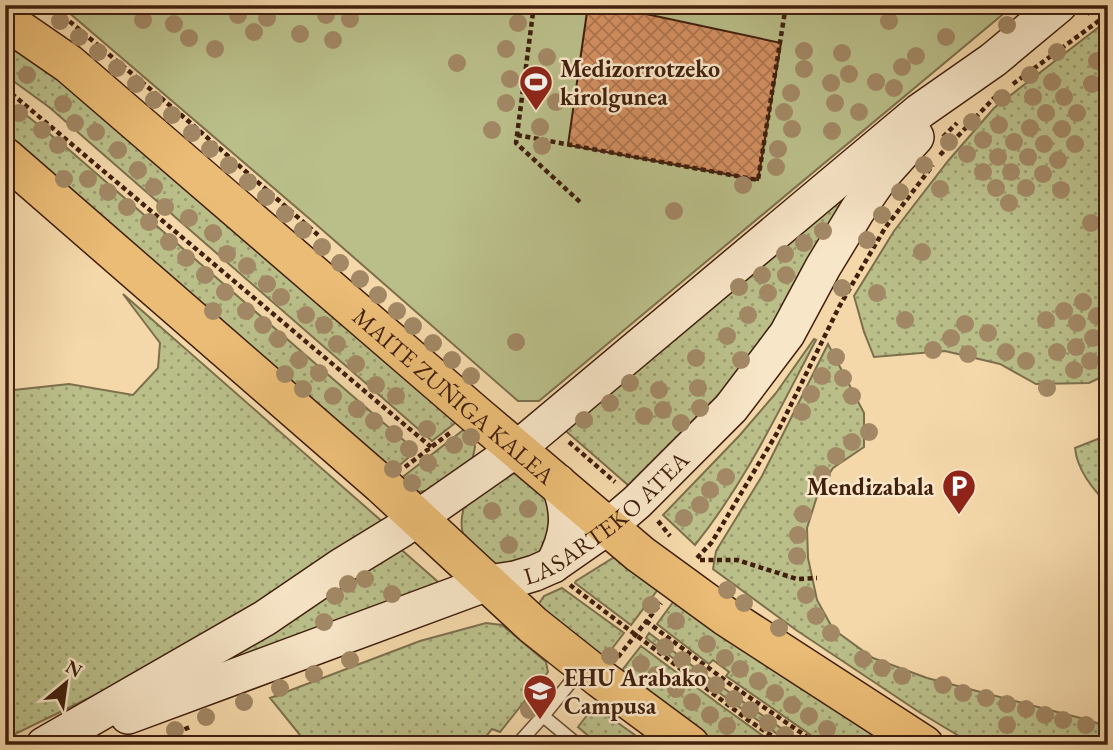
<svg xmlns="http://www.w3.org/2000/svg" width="1113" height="750" font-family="'EB Garamond',serif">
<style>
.grass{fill:url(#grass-dots);stroke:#7d6f4c;stroke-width:2}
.park{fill:#babf8a;stroke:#7d6f4c;stroke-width:2}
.building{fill:url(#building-cross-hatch);stroke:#401f0d;stroke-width:2}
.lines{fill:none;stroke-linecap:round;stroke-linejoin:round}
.lane-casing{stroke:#6d4d34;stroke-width:15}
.secondary-casing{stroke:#401f0d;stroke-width:38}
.primary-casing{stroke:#401f0d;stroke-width:41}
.path{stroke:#401f0d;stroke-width:4.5;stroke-dasharray:5 3.5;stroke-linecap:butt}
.lane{stroke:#f8e6c8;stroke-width:12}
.secondary{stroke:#f8e6c8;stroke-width:35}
.primary{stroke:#eabc75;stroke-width:38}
.tree{fill:#a28865}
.labels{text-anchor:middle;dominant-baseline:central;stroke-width:5;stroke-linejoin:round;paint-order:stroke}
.poi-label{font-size:24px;font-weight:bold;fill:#401f0d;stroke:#f8e6c8;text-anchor:start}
.street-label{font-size:24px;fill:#401f0d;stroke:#f8e6c8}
</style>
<defs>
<pattern id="grass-dots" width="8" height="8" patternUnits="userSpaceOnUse" patternTransform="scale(1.75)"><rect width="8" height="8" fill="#babf8a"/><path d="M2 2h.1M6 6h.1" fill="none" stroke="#999b6f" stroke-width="1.8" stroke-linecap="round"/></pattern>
<pattern id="building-cross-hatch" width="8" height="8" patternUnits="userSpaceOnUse" patternTransform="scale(1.75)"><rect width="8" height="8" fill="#d49061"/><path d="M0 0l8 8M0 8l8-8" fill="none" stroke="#ad754e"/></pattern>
</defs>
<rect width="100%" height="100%" fill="#f4d8aa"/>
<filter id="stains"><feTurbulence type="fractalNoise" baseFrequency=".00286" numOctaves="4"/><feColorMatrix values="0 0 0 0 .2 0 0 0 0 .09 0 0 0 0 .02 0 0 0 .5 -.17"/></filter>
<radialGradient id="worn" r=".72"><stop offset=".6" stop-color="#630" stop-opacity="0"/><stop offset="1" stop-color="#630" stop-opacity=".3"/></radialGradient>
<path class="grass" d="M 1108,20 L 1108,374 L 1089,383 L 1036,384 L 1000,364 L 945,351 L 874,357 L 864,332 L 854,296 L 894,231 L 948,161 L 994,108 Z
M 5,29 L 463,417 L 432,441 L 49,107 L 5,75 Z
M 5,98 L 67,148 L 416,451 L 386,477 L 5,145 Z
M 870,163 L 781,325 L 636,492 L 559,425 Z
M 123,294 L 385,524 L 291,585 L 136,675 L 5,739 L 5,391 L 69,384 L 133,395 L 158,368 L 160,343 Z
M 814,339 L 816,340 C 779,410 745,483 695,545 L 663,515 L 739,436 L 776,393 Z
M 828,344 L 864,413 L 864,447 L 833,468 L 819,490 L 807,528 L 808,558 L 817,600 L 833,629 L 873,658 L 927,678 L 1088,720 L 1108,727 L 1108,745 L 974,745 L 919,712 L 796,630 L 713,569 L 716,551 L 762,476 Z
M 471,424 L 475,447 L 471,466 L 432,490 L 411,493 L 395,483 Z
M 1108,435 L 1108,505 C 1093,489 1077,470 1075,448 Z
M 511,473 L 524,475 L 554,503 L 546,554 L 495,568 C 469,544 453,539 466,500 Z
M 396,545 L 445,588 L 141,705 Z
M 621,553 L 662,584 L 631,625 L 575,583 L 576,581 Z
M 562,588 L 624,633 L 598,667 L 538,605 L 544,596 Z
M 676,598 L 900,745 L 825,745 L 726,676 L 729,672 L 713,660 L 709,664 L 657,624 Z
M 486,623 L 502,625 L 546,662 L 548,672 L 500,732 L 492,729 L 479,745 L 308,745 L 270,698 L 420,641 Z
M 649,633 L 706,676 L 805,745 L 793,745 L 729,700 L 646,638 Z
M 641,646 L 723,707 L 776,745 L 704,745 L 616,678 Z
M 594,706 L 649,745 L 599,745 L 578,727 Z"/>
<path class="park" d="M 60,5 L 1014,5 L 539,401 L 518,401 L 311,220 Z"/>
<path class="building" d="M 588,5 L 646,14 L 781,43 L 758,180 L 568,145 Z"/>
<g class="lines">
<g class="lane-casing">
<path id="lane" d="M 543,716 L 578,745
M 517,745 L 543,716 L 582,668"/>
</g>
<g class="secondary-casing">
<g id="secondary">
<path d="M 553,565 C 569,535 571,513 558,482"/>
<path id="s1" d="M 128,716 L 474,588 L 488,583 L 515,579 L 535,573 L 553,565 L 609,526 L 637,502 L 731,408 L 787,334 L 823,267 L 857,211 L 882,175 L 916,137"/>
<path d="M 44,745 L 265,618 L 340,567 L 402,529 L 518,448 L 920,111 L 993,60 L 1059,5"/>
</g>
</g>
<g class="primary-casing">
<g id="primary">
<path id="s2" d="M 5,20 L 69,64 L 475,414 L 640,554 L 725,616 L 924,745"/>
<path d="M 5,157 L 382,485 L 533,625 L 601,679 L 690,745"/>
</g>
</g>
<path class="path" d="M 50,5 L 186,119 L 318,235
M 534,5 L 516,143 L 580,202
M 1087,14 L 1098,5
M 1013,84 L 1108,14
M 5,88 L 431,447
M 517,135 L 758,180 L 786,5
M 943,137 L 957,123
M 940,155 L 994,98 L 1003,92
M 569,442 L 615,482
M 405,467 L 451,432
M 658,521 L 670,536
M 697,558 L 712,542 L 777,433 L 839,307 L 885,228 L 933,165
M 700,560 L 737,560 L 797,579 L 817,578
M 570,585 L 748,720 L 786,745
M 646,621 L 730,684 L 819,745
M 618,657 L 661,603
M 952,738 L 963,745
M 145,745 L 190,727"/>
<use href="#lane" class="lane"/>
<use href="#secondary" class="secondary"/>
<use href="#primary" class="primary"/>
</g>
<g class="tree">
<circle cx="238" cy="15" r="9"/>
<circle cx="326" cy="15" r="9"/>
<circle cx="267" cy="18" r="9"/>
<circle cx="350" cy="19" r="9"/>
<circle cx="143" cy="20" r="9"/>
<circle cx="60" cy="21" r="9"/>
<circle cx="889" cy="21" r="9"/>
<circle cx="518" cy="23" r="9"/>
<circle cx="174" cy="24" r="9"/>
<circle cx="1007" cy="25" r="9"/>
<circle cx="254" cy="32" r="9"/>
<circle cx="300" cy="34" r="9"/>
<circle cx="79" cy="37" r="9"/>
<circle cx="946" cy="37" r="9"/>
<circle cx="189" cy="38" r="9"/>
<circle cx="333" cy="40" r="9"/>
<circle cx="215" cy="49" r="9"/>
<circle cx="506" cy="49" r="9"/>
<circle cx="804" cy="51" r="9"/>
<circle cx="98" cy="52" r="9"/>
<circle cx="1057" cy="52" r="9"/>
<circle cx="842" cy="53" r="9"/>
<circle cx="916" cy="56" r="9"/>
<circle cx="547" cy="57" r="9"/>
<circle cx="1097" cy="61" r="9"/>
<circle cx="457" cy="63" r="9"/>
<circle cx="902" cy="67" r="9"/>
<circle cx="117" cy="68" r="9"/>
<circle cx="804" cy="69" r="9"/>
<circle cx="849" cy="74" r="9"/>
<circle cx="27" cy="75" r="9"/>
<circle cx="1030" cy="75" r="9"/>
<circle cx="510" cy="79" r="9"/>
<circle cx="876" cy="82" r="9"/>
<circle cx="1052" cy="82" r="9"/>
<circle cx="831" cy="83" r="9"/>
<circle cx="136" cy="84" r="9"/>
<circle cx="1092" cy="84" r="9"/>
<circle cx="894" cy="88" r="9"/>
<circle cx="791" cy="93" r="9"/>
<circle cx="1033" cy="97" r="9"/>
<circle cx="1064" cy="97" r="9"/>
<circle cx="1002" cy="98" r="9"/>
<circle cx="154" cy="100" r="9"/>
<circle cx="556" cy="102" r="9"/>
<circle cx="506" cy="103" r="9"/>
<circle cx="835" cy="103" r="9"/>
<circle cx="63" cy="104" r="9"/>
<circle cx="784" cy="112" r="9"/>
<circle cx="859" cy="112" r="9"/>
<circle cx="19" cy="113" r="9"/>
<circle cx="1046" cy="113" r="9"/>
<circle cx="1077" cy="113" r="9"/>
<circle cx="172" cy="115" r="9"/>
<circle cx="972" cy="122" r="9"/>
<circle cx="75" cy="123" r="9"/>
<circle cx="999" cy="125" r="9"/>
<circle cx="540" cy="127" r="9"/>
<circle cx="1030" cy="128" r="9"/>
<circle cx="792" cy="129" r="9"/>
<circle cx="1062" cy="129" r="9"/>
<circle cx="42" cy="130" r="9"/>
<circle cx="492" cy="130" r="9"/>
<circle cx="832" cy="131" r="9"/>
<circle cx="96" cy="132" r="9"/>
<circle cx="192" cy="133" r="9"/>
<circle cx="983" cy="140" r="9"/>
<circle cx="949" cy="142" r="9"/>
<circle cx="1014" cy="142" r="9"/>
<circle cx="1044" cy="144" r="9"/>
<circle cx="1075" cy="144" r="9"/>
<circle cx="58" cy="145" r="9"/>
<circle cx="542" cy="146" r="9"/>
<circle cx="210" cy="149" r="9"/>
<circle cx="778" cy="149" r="9"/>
<circle cx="118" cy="150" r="9"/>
<circle cx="967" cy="154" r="9"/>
<circle cx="998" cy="157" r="9"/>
<circle cx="1028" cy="157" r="9"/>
<circle cx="1058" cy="160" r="9"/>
<circle cx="229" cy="165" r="9"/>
<circle cx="924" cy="165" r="9"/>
<circle cx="776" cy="167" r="9"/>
<circle cx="138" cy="170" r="9"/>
<circle cx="983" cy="172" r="9"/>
<circle cx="1011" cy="172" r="9"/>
<circle cx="1043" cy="174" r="9"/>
<circle cx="64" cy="179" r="9"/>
<circle cx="88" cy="179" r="9"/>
<circle cx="248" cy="182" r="9"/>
<circle cx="743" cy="185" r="9"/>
<circle cx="154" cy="187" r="9"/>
<circle cx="996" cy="188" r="9"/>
<circle cx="1026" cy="188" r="9"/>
<circle cx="940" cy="189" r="9"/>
<circle cx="1061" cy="190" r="9"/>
<circle cx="108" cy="192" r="9"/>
<circle cx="900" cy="192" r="9"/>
<circle cx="266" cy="197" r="9"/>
<circle cx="1009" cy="203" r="9"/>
<circle cx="127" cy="207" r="9"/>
<circle cx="165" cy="207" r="9"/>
<circle cx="674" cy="211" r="9"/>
<circle cx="285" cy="214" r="9"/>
<circle cx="882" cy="215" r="9"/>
<circle cx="189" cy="218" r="9"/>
<circle cx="149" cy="222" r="9"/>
<circle cx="1091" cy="223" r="9"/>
<circle cx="303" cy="230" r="9"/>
<circle cx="823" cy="231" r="9"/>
<circle cx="213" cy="233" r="9"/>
<circle cx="867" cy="240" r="9"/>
<circle cx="169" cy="242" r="9"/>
<circle cx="804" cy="243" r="9"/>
<circle cx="322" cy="247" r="9"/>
<circle cx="922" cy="252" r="9"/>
<circle cx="227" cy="254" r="9"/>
<circle cx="785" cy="254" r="9"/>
<circle cx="186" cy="258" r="9"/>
<circle cx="340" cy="263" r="9"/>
<circle cx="247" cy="266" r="9"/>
<circle cx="205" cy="275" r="9"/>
<circle cx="762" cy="275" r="9"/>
<circle cx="786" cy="275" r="9"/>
<circle cx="360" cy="279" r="9"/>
<circle cx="267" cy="284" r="9"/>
<circle cx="739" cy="287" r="9"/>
<circle cx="842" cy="288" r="9"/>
<circle cx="225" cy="292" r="9"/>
<circle cx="768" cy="293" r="9"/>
<circle cx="877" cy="293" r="9"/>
<circle cx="378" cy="295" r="9"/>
<circle cx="281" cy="297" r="9"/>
<circle cx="1083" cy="302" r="9"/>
<circle cx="213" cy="311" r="9"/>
<circle cx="246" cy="311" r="9"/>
<circle cx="397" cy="311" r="9"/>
<circle cx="1064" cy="311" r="9"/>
<circle cx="306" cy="315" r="9"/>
<circle cx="748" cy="315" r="9"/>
<circle cx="1097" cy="316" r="9"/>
<circle cx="905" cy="320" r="9"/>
<circle cx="1046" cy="320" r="9"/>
<circle cx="1077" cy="323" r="9"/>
<circle cx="965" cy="324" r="9"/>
<circle cx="263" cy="325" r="9"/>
<circle cx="324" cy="325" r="9"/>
<circle cx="413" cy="326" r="9"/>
<circle cx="988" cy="333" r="9"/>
<circle cx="727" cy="336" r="9"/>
<circle cx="951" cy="338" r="9"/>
<circle cx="1093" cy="338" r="9"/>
<circle cx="278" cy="339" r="9"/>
<circle cx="516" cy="342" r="9"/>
<circle cx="433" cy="343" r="9"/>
<circle cx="337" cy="344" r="9"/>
<circle cx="1076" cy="347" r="9"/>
<circle cx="933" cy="350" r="9"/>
<circle cx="1006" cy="352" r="9"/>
<circle cx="1057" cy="352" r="9"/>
<circle cx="968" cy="354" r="9"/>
<circle cx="836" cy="357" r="9"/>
<circle cx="696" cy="358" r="9"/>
<circle cx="299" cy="360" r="9"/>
<circle cx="452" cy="360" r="9"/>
<circle cx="741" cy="360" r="9"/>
<circle cx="1026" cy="361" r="9"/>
<circle cx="1090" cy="361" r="9"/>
<circle cx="356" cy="364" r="9"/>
<circle cx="1074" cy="370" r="9"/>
<circle cx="319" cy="373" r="9"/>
<circle cx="285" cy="374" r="9"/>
<circle cx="471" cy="376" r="9"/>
<circle cx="822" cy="376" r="9"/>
<circle cx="843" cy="378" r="9"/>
<circle cx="630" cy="383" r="9"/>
<circle cx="376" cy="385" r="9"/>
<circle cx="698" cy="388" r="9"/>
<circle cx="1047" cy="388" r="9"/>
<circle cx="303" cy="389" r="9"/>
<circle cx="659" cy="390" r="9"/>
<circle cx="811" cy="394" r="9"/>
<circle cx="333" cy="396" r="9"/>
<circle cx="396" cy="396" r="9"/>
<circle cx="852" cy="396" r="9"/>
<circle cx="610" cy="403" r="9"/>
<circle cx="700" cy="408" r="9"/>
<circle cx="357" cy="409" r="9"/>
<circle cx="663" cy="410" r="9"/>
<circle cx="802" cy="412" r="9"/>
<circle cx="644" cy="416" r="9"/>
<circle cx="584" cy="420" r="9"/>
<circle cx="374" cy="421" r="9"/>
<circle cx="681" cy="423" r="9"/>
<circle cx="427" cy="429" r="9"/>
<circle cx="869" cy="432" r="9"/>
<circle cx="394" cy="434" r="9"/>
<circle cx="471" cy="437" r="9"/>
<circle cx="852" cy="442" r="9"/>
<circle cx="454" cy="445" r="9"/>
<circle cx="409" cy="449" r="9"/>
<circle cx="836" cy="456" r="9"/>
<circle cx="428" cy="463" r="9"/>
<circle cx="393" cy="469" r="9"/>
<circle cx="822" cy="474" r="9"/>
<circle cx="726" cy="477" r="9"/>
<circle cx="412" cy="483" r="9"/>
<circle cx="710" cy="490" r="9"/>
<circle cx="700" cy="505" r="9"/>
<circle cx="528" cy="509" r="9"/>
<circle cx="492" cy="511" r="9"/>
<circle cx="803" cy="514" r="9"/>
<circle cx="684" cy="518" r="9"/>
<circle cx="798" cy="535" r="9"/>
<circle cx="509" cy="545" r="9"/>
<circle cx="797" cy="556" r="9"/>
<circle cx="365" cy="579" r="9"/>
<circle cx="348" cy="584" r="9"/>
<circle cx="727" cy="590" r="9"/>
<circle cx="392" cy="594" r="9"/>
<circle cx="806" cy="595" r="9"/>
<circle cx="335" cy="596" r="9"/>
<circle cx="744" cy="603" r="9"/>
<circle cx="651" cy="605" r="9"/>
<circle cx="816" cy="616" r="9"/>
<circle cx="676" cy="621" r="9"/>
<circle cx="324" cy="622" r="9"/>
<circle cx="779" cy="628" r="9"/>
<circle cx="831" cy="633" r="9"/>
<circle cx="707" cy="644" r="9"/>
<circle cx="665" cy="647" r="9"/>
<circle cx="610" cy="656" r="9"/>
<circle cx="725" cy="658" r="9"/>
<circle cx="863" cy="659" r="9"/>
<circle cx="350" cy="660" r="9"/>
<circle cx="682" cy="660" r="9"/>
<circle cx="641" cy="664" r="9"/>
<circle cx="882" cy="668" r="9"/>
<circle cx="740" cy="669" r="9"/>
<circle cx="699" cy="673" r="9"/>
<circle cx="314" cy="674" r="9"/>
<circle cx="656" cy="675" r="9"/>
<circle cx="902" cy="676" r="9"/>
<circle cx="758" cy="681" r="9"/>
<circle cx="716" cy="685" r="9"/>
<circle cx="943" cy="685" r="9"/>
<circle cx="280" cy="688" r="9"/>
<circle cx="676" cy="689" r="9"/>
<circle cx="775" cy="693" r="9"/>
<circle cx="963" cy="693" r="9"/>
<circle cx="986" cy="698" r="9"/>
<circle cx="734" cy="699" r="9"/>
<circle cx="244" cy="702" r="9"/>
<circle cx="692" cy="702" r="9"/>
<circle cx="1007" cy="704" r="9"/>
<circle cx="792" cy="705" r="9"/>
<circle cx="1026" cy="709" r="9"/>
<circle cx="529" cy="710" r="9"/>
<circle cx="750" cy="710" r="9"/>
<circle cx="710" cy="715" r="9"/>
<circle cx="1045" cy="715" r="9"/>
<circle cx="809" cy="716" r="9"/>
<circle cx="206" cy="717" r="9"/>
<circle cx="1063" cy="720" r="9"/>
<circle cx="768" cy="723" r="9"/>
<circle cx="1007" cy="725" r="9"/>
<circle cx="1086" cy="725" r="9"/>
<circle cx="727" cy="726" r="9"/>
<circle cx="827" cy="729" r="9"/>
<circle cx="175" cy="730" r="9"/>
<circle cx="785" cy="735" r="9"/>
</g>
<defs>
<g id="stadium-pin" transform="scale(1.75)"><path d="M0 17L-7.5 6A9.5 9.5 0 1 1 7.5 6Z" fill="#8f2418" stroke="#f8e6c8"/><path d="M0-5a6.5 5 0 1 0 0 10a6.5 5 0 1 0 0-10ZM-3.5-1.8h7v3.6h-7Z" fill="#fff"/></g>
<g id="parking-pin" transform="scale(1.75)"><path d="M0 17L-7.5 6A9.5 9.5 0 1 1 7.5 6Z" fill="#8f2418" stroke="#f8e6c8"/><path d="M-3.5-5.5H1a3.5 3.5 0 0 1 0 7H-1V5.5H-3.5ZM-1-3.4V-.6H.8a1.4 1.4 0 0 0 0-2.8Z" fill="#fff"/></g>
<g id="university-pin" transform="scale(1.75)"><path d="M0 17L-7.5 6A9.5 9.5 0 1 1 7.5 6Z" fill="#8f2418" stroke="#f8e6c8"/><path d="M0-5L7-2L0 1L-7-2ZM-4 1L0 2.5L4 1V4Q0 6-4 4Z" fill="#fff"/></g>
</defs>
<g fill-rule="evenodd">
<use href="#stadium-pin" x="536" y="82"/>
<use href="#parking-pin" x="959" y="486"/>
<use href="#university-pin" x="540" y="691"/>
</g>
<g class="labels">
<g class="poi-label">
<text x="560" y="68">Medizorrotzeko<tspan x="560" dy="28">kirolgunea</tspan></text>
<text x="934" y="486" text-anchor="end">Mendizabala</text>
<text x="564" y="677">EHU Arabako<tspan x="564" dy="28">Campusa</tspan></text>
</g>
<g class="street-label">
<text stroke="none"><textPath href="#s2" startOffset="586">MAITE ZUÑIGA KALEA</textPath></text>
<text stroke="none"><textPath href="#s1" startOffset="522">LASARTEKO ATEA</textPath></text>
</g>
</g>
<rect width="1113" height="750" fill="none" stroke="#f4d8aa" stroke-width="28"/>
<rect x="7" y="7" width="1099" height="736" fill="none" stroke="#401f0d" stroke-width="3.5"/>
<rect x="14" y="14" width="1085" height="722" fill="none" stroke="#401f0d" stroke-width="2"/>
<g transform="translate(66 683) rotate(29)" stroke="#f8e6c8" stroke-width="5" paint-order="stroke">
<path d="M0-5L12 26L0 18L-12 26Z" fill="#401f0d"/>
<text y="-10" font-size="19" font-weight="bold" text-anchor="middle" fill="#401f0d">N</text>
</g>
<rect width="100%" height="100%" filter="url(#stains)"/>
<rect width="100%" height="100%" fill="url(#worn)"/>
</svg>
